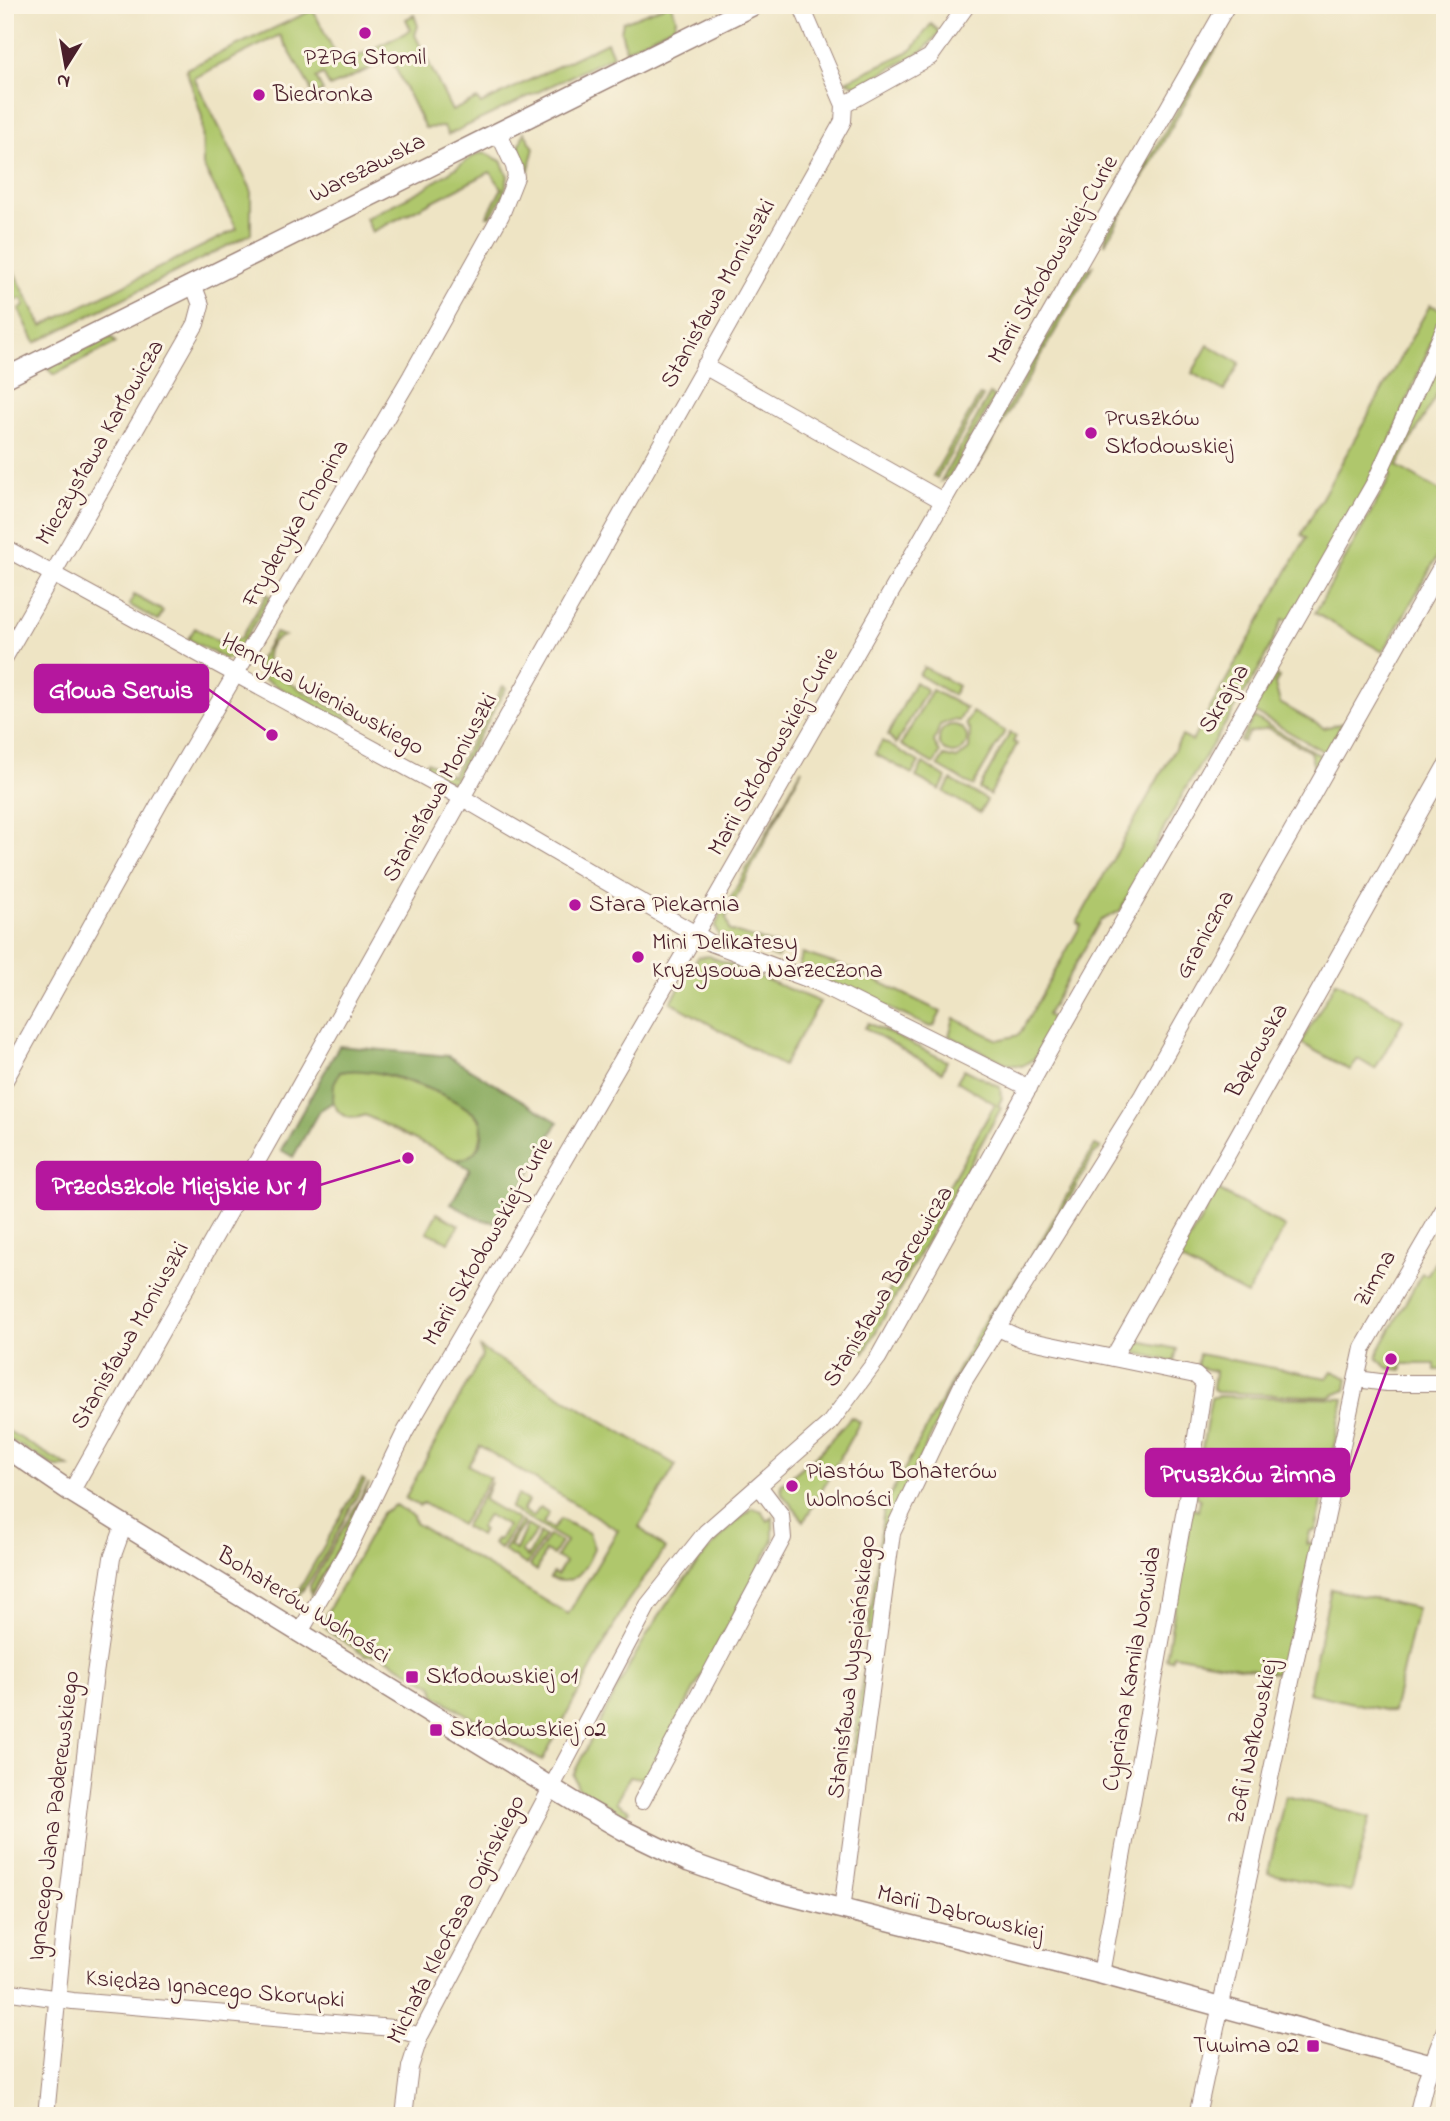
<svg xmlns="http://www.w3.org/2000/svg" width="1450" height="2121" font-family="'Indie Flower',sans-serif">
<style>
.green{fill:#afc76c;stroke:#7c734c;stroke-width:2}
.forest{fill:#8bac60;stroke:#6a6646;stroke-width:2}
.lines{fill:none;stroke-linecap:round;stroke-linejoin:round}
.minor-casing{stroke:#9c8278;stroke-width:18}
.tertiary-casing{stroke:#9c8278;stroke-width:22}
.minor{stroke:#fff;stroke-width:16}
.tertiary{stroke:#fff;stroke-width:19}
.poi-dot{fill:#b5179e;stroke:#fcf5e5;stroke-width:2.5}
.labels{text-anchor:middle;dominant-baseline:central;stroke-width:6;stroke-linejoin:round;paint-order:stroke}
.poi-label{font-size:24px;fill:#4a1f2b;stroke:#fcf5e5;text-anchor:start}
.street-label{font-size:24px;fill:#4a1f2b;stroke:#fcf5e5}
.leader{fill:none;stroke:#b5179e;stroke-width:2.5}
.callout-dot{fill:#b5179e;stroke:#fcf5e5;stroke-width:2.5}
.callout{fill:#b5179e;stroke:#b5179e;stroke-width:2.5}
.callout-label{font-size:26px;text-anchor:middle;font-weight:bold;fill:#fff}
</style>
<rect width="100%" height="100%" fill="#fcf5e5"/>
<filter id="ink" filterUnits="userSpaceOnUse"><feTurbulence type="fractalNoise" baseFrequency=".0143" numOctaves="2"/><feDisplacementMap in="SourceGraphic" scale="14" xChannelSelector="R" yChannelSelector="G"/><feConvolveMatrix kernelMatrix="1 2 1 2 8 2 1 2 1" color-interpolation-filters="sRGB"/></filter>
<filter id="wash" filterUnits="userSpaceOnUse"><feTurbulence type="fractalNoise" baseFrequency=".00686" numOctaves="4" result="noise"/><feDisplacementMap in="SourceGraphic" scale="28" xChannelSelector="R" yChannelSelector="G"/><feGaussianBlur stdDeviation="1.57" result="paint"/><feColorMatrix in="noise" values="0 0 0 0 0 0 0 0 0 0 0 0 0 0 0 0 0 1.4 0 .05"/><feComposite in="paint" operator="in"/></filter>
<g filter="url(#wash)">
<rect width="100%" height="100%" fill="#eee4c4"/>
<path class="green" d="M 667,5 L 671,5 L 676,18 L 675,25 L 626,50 L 621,31 L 623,22 Z
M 1237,5 L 1241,5 L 1105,244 L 1106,235 Z
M 313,10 L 341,65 L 411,30 L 406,19 L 414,15 L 418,26 L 415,35 L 452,111 L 477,99 L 481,104 L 607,42 L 613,56 L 448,135 L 444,127 L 425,128 L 391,59 L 330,87 L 323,74 L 316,78 L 323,91 L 312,96 L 310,87 L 280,35 L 194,78 L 251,189 L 251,234 L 35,343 L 19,309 L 25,306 L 22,298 L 14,301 L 10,292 L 5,294 L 5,276 L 11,266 L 42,326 L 237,229 L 203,166 L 202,117 L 186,69 Z
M 931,24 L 940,32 L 923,51 L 858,86 L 846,81 L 912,50 Z
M 524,132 L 534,148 L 528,172 L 519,147 Z
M 485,153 L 501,161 L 508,176 L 504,194 L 491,216 L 487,216 L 502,188 L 490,172 L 372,232 L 366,218 L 422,190 L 477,154 Z
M 1092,267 L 978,466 L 979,457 L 1085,271 Z
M 1430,305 L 1444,311 L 1386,452 L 1292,622 L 1283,619 L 1259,669 L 1187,786 L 1120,911 L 1100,921 L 1047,1015 L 1056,1021 L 1035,1058 L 1022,1066 L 1008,1064 L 949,1036 L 954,1018 L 998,1040 L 1019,1035 L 1081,925 L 1077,923 L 1182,736 L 1192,741 L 1306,538 L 1301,535 Z
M 111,337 L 116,343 L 54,375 L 47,368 Z
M 1445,343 L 1445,379 L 1397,466 L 1445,494 L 1445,543 L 1383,652 L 1315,613 L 1391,476 L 1385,472 L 1400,446 Z
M 1208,345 L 1240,363 L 1224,391 L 1192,373 Z
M 990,394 L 994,397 L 949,477 L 941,481 Z
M 980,395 L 983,396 L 937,478 L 933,476 Z
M 267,594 L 271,597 L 233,658 L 225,659 L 188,639 L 195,628 L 223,644 L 241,638 Z
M 134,595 L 163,611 L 158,621 L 130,605 Z
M 275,633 L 284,636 C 266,641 266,654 267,670 L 352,719 L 349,724 L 345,724 L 264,679 L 266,675 L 261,671 L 258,662 Z
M 924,667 L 958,686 L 953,695 L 919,675 Z
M 1276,675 L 1279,677 L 1275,684 L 1280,703 L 1324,728 L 1343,723 L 1326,753 L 1252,711 Z
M 915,682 L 927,690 L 896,744 L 888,735 Z
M 503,686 L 506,688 L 453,783 L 424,768 L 427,762 L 452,776 Z
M 932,690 L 966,708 L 959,721 L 952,720 L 940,725 L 934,742 L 940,753 L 934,764 L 901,745 Z
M 972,712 L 1005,731 L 973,786 L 938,766 L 944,756 L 957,759 L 969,749 L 970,731 L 966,724 Z
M 1254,717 L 1323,757 L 1315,771 L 1310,752 L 1267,728 L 1249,733 L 1243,742 L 1240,741 Z
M939 739a14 14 0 1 1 28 0a14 14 0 1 1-28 0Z
M 1010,733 L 1016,736 L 1013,742 L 1017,744 L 990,795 L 979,789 Z
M 882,741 L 919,762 L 912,774 L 875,754 Z
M 923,763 L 946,778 L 940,790 L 916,777 Z
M 802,769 L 726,917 L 730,931 L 784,947 L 777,958 L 719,936 L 715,926 Z
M 951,780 L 987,800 L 980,813 L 944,792 Z
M 802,953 L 855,970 L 941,1012 L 934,1026 L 930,1027 L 799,967 Z
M 709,956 L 820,1002 L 783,1066 L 671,1002 L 698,957 Z
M 1336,981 L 1403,1020 L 1375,1069 L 1358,1059 L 1350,1070 L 1301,1043 Z
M 868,1023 L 947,1061 L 942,1072 L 865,1028 Z
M 362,1069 C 389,1075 472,1098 482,1125 C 482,1143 476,1159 456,1160 L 365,1115 C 336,1128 323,1093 340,1072 Z
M 964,1069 L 1000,1087 L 1002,1098 L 998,1106 L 1001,1108 L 864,1353 L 857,1348 L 995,1104 L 957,1081 Z
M 1095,1145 L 1101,1148 L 1094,1154 L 1058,1219 L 946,1395 L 937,1423 L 889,1521 L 860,1752 L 853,1752 L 884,1507 L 987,1316 C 1031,1267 1062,1203 1095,1145 Z
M 1218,1190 L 1285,1227 L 1247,1295 L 1178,1259 Z
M 437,1213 L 459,1225 L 449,1242 L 427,1232 Z
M 1435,1262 L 1445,1268 L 1445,1370 L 1435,1370 L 1435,1364 L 1402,1364 L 1402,1370 L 1388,1368 L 1377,1358 L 1379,1350 L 1422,1273 L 1427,1275 Z
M 1138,1324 L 1142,1325 L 1134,1340 L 1177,1349 L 1174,1362 L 1133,1352 L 1129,1343 Z
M 480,1348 L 676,1465 L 639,1527 L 665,1549 L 625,1605 L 542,1761 L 435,1695 L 433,1686 L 381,1655 L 366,1655 L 329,1632 L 324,1625 L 325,1616 L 382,1513 L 395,1505 L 413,1516 L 415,1523 L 568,1614 L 618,1530 L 480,1446 L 468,1465 L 490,1478 L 461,1525 L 423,1503 L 419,1506 L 405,1498 L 482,1356 Z
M 1199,1354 L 1327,1378 L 1332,1371 L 1348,1378 L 1346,1390 L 1329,1397 L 1216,1392 L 1213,1389 L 1215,1371 L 1197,1367 Z
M 1218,1396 L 1344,1399 L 1316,1530 L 1310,1532 L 1307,1544 L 1314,1543 L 1288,1662 L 1280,1663 L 1278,1674 L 1173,1655 L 1172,1660 L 1166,1659 L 1192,1507 L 1198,1510 L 1200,1500 L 1194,1495 L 1211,1398 Z
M 851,1417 L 860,1422 L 804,1521 L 782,1494 L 781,1485 L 821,1451 Z
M 5,1429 L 69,1467 L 56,1467 L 5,1437 Z
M 362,1479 L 365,1481 C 354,1500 307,1594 294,1599 Z
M 491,1482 L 484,1500 L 518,1520 L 500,1549 L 493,1544 L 496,1539 L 499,1540 L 507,1526 L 488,1515 L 480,1528 L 483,1530 L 480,1536 L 464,1527 Z
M 369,1483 L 344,1538 L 311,1595 L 310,1586 Z
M 518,1495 L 528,1501 L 523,1510 L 533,1517 L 540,1507 L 549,1513 L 543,1523 L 553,1529 L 560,1519 L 589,1533 L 594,1548 C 587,1568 574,1589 550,1578 L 553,1573 L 557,1575 L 565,1562 L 556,1557 L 566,1541 L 510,1508 Z
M 752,1508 L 762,1511 L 768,1521 L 773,1517 L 773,1541 L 649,1774 L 640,1778 L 630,1776 L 616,1802 L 629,1810 L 625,1815 L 578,1787 L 573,1775 C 624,1675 665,1582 752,1508 Z
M 521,1521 L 524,1524 L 509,1546 L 516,1550 L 527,1525 L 537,1531 L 521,1552 L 528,1557 L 540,1533 L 545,1536 L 527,1565 L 503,1551 Z
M 549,1535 L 561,1542 L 553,1555 L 545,1551 L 537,1571 L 530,1566 Z
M 1331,1589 L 1417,1608 L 1393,1712 L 1308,1693 Z
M 1285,1796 L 1370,1817 L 1351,1892 L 1268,1873 Z"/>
<path class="forest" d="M 339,1046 L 448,1056 L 558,1122 L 503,1221 C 485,1226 467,1212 451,1204 L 470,1169 L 456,1160 C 477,1159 487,1138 480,1119 C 456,1094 373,1063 340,1072 L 334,1083 L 333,1102 L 319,1111 L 293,1157 L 281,1150 Z"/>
</g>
<g filter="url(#ink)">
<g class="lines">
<g class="minor-casing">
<path id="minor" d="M 844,105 L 930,57 L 967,5
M 704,366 L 943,501
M 5,548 L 461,797 L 711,943 L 816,982 L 1029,1088
M 5,657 L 196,324 L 201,305 L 193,284
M 5,1080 L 159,804 L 411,376 L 501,215 L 516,177 L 514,166 L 498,132
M 1000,1329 L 1022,1339 L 1195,1375 L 1204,1383 L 1187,1498 L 1101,1974
M 1113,1358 L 1445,767
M 1357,1379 L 1387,1383 L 1445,1383
M 71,1492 L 843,121 L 844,105 L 801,5
M 300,1632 L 348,1550 L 405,1432 L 696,933 L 1227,5
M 642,1801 L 783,1538 L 781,1515 L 759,1486
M 842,1910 L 892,1533 L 964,1381 L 1142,1096 L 1445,560
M 5,1991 L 73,2001 L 393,2028 L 420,2036
M 46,2116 L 64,1929 L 95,1674 L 112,1558 L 124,1525
M 404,2116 L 410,2067 L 420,2036 L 648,1605 L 706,1532 L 829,1424 L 878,1358 L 1045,1058 L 1375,482 L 1445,327
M 1197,2116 L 1363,1348 L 1445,1207
M 1417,2116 L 1426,2080 L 1445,2030"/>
</g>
<g class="tertiary-casing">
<path id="tertiary" d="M 5,378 L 754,5
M 5,1447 L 71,1492 L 578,1804 L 623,1830 L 689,1862 L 771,1891 L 1101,1974 L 1445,2068"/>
</g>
<use href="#minor" class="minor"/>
<use href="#tertiary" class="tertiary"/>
</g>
</g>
<g class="poi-dot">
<circle cx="365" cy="33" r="7"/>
<circle cx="259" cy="95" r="7"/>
<circle cx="1091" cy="433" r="7"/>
<circle cx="575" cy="905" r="7"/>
<circle cx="638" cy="957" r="7"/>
<circle cx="792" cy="1486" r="7"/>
<rect x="405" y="1670" width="14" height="14" rx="3.5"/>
<rect x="429" y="1723" width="14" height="14" rx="3.5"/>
<rect x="1306" y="2039" width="14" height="14" rx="3.5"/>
</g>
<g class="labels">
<g class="poi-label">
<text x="365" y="58" text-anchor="middle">PZPG Stomil</text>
<text x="273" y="95">Biedronka</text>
<text x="1105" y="419">Pruszków<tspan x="1105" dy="28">Skłodowskiej</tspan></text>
<text x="589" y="905">Stara Piekarnia</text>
<text x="652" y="943">Mini Delikatesy<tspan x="652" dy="28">Kryzysowa Narzeczona</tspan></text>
<text x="806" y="1472">Piastów Bohaterów<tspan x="806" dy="28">Wolności</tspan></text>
<text x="426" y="1677">Skłodowskiej 01</text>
<text x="450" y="1730">Skłodowskiej 02</text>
<text x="1299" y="2046" text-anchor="end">Tuwima 02</text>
</g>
<g class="street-label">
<text transform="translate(368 169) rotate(-27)">Warszawska</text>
<text transform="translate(1054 260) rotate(-60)">Marii Skłodowskiej-Curie</text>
<text transform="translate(719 294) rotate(-61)">Stanisława Moniuszki</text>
<text transform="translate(101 443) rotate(-60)">Mieczysława Karłowicza</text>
<text transform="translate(297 524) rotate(-60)">Fryderyka Chopina</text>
<text transform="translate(322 695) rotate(29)">Henryka Wieniawskiego</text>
<text transform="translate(1225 699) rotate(-59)">Skrajna</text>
<text transform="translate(774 752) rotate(-60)">Marii Skłodowskiej-Curie</text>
<text transform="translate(441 788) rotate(-61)">Stanisława Moniuszki</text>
<text transform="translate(1206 935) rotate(-61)">Graniczna</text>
<text transform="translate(1258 1051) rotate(-61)">Bąkowska</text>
<text transform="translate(489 1242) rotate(-60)">Marii Skłodowskiej-Curie</text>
<text transform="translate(1376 1279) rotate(-60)">Zimna</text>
<text transform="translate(889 1287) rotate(-59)">Stanisława Barcewicza</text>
<text transform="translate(131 1336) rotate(-60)">Stanisława Moniuszki</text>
<text transform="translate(303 1606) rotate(32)">Bohaterów Wolności</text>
<text transform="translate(853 1667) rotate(-83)">Stanisława Wyspiańskiego</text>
<text transform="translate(1133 1669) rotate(-80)">Cypriana Kamila Norwida</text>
<text transform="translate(1254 1742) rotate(-78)">Zofii Nałkowskiej</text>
<text transform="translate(55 1816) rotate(-83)">Ignacego Jana Paderewskiego</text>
<text transform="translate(960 1914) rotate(14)">Marii Dąbrowskiej</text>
<text transform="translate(457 1920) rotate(-63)">Michała Kleofasa Ogińskiego</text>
<text transform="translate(215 1990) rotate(5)">Księdza Ignacego Skorupki</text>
</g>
</g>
<path class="leader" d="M272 735L208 689M408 1158L320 1185M1391 1359L1349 1473"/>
<g class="callout-dot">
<circle cx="272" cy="735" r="7"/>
<circle cx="408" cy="1158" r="7"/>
<circle cx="1391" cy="1359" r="7"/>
</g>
<g class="callout">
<rect x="35" y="665" width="173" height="47" rx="7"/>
<rect x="37" y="1162" width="283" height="47" rx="7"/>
<rect x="1146" y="1449" width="203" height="47" rx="7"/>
</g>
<g class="callout-label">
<text x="121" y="698">Głowa Serwis</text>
<text x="179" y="1194">Przedszkole Miejskie Nr 1</text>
<text x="1248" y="1482">Pruszków Zimna</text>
</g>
<rect width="1450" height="2121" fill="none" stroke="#fcf5e5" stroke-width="28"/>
<g transform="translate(66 66) rotate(191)" stroke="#fcf5e5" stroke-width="5" paint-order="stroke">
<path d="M0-5L12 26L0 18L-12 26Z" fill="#4a1f2b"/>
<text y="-10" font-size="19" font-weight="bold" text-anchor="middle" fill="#4a1f2b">N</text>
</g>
</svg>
